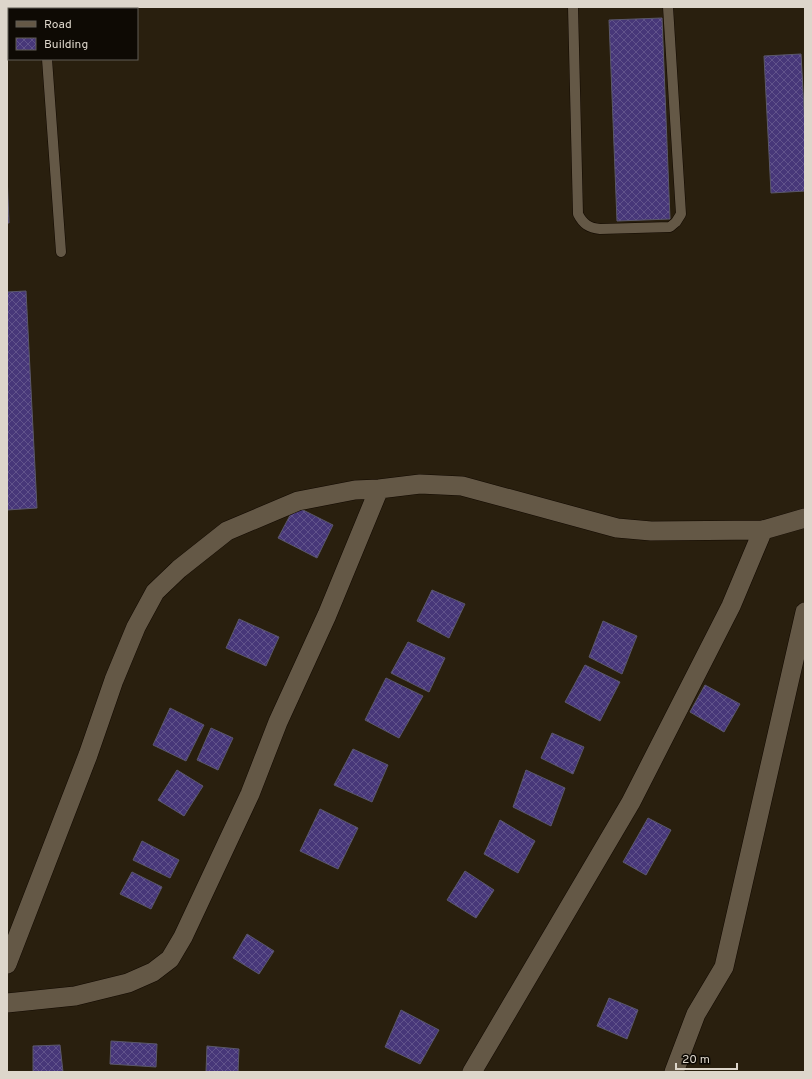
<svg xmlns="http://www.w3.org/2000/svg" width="812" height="1079" font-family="Overpass,sans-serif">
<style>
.building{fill:url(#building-cross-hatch);stroke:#5a576b}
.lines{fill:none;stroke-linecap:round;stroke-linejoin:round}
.service-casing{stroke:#120900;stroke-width:11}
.minor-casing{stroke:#120900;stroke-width:20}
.service{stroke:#645846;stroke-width:10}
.minor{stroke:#645846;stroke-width:19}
</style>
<defs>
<pattern id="building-cross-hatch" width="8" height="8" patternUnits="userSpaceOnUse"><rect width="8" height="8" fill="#473779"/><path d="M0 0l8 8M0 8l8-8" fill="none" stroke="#61538b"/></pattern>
</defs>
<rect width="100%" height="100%" fill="#291f0e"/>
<path class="building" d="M 662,18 L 670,219 L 617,221 L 609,20 Z
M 801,54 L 805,128 L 805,191 L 771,193 L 764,56 Z
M 7,174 L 9,223 L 7,223 Z
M 26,291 L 37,508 L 7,510 L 7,292 Z
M 295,506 L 333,525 L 317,558 L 278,538 Z
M 432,590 L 465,604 L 449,638 L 417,621 Z
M 239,619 L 279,637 L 266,666 L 226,648 Z
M 603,621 L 637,636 L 622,674 L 589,657 Z
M 408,642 L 445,658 L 429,692 L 391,673 Z
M 585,665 L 620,682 L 600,721 L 565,702 Z
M 386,678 L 423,696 L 399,738 L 365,720 Z
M 705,685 L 740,704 L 724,732 L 690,712 Z
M 170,708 L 204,725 L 186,761 L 153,745 Z
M 211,728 L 233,738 L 218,770 L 197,760 Z
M 552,733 L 584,747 L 573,774 L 541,758 Z
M 353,749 L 388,765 L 372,802 L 334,785 Z
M 177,770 L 203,786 L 184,816 L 158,800 Z
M 526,770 L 565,788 L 551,826 L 513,807 Z
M 320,809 L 358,828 L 338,869 L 300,851 Z
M 648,818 L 671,830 L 646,875 L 623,862 Z
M 500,820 L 535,841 L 518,873 L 484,854 Z
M 142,841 L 179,860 L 170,878 L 133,860 Z
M 465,871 L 494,890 L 476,918 L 447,900 Z
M 132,872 L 162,887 L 151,909 L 120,894 Z
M 247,934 L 274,951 L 259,974 L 233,958 Z
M 609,998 L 638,1010 L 627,1039 L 597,1026 Z
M 401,1010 L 439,1030 L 420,1064 L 385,1047 Z
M 111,1041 L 157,1044 L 156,1067 L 110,1064 Z
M 60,1045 L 63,1072 L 33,1072 L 33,1046 Z
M 207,1046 L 239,1049 L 238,1072 L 206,1072 Z"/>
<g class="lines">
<g class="service-casing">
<path id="service" d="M 43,7 L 43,9
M 573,7 L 578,214 C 583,224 589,228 600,229 L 670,227 L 676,222 L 681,214 L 668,7
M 47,59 L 61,252"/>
</g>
<g class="minor-casing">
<path id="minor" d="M 7,964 L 88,755 L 114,680 L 136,627 L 155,592 L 179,569 L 227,531 L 298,501 L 355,490 L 379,489 L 420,484 L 462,486 L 617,528 L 651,531 L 763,530 L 805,518
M 7,1003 L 75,996 L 128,983 L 153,972 L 170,959 L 183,937 L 250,794 L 278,722 L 327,615 L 379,489
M 472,1072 L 631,802 L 731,606 L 763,530
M 674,1072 L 696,1014 L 724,967 L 805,612"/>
</g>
<use href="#service" class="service"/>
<use href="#minor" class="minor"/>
</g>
<rect width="812" height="1079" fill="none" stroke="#ddd6cb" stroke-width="16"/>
<rect x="8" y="8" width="130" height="52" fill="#0e0a04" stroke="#615c54"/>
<rect x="16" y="21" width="20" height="6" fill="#645846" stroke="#615c54"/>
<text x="44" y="28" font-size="12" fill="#ddd6cb">Road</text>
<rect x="16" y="38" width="20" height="12" fill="url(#building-cross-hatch)" stroke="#615c54"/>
<text x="44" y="48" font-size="12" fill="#ddd6cb">Building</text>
<path d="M676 1063v6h61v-6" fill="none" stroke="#ddd6cb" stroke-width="2"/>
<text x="682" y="1063" font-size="12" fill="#ddd6cb" stroke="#0e0a04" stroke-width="3" paint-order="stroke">20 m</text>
</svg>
